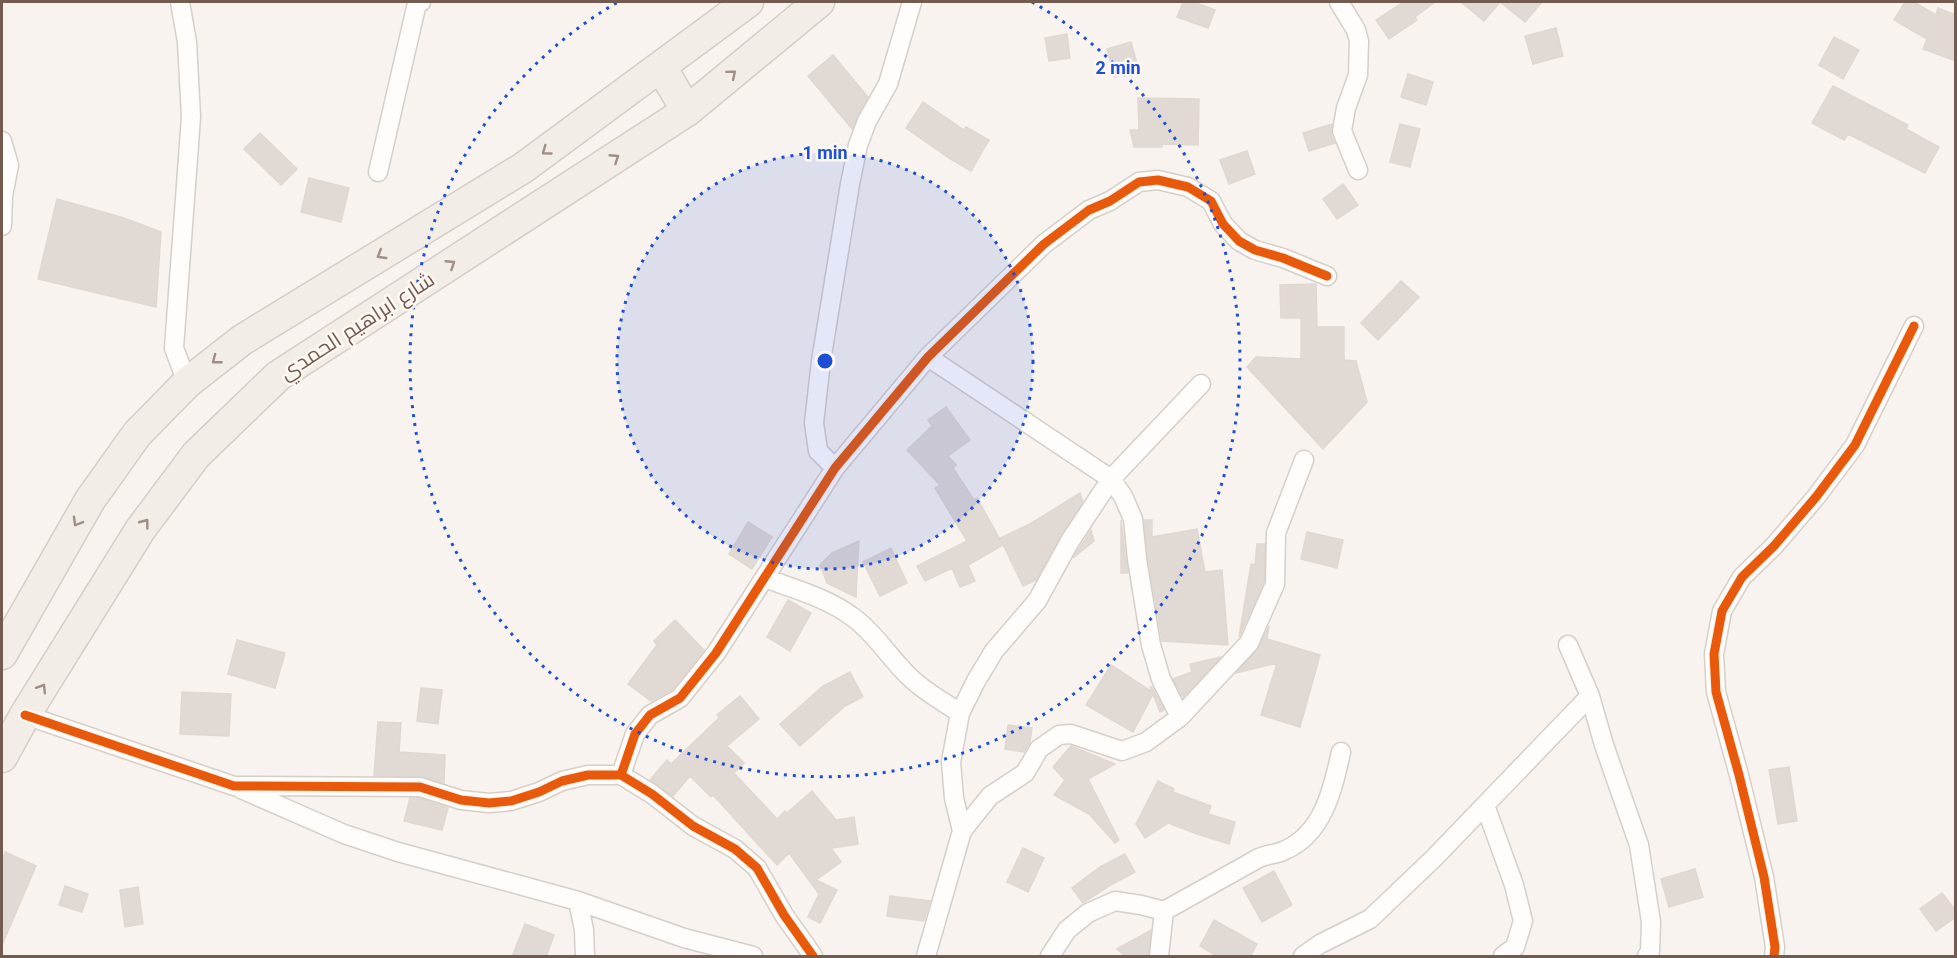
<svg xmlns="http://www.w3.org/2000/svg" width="1957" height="958" font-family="Roboto,Cairo,sans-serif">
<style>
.building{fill:#e1d9d4;stroke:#e0d7d1;stroke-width:1.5}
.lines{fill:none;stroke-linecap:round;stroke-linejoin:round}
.minor-casing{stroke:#d5cfc9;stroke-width:21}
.primary-casing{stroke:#d6cdc8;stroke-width:33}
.minor{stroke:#fefdfc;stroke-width:18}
.primary{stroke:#f2ede7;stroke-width:30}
.cycleway-casing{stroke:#fdf8f2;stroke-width:13}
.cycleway{stroke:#e8590c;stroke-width:9}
.oneway{stroke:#a08e85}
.ring{fill:none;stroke:#1d4ed8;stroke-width:3;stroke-dasharray:3 6}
.labels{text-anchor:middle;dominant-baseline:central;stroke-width:5;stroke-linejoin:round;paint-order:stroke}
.street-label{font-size:21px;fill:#745b50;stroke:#fdf8f2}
.centre{fill:#1d4ed8;stroke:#fdf8f2;stroke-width:3}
.ring-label{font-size:18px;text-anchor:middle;font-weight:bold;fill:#1d4ed8;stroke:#fdf8f2;stroke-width:5;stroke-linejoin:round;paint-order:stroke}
</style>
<rect width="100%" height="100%" fill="#f8f3ee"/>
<path class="building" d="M 1183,2 L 1193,2 L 1215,10 L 1208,28 L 1177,17 Z
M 1404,2 L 1435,2 L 1415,17 L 1417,20 L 1389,39 L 1376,20 Z
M 1461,2 L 1542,2 L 1525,22 L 1500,2 L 1484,21 Z
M 1905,2 L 1914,2 L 1936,15 L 1938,8 L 1956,15 L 1956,61 L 1923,49 L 1927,39 L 1894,20 Z
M 1556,28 L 1563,56 L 1533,64 L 1525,36 Z
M 1067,34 L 1070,58 L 1049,61 L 1045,38 Z
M 1834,37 L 1859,50 L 1843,79 L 1819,65 Z
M 1131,42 L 1139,71 L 1115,77 L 1107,49 Z
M 833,55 L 868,97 L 852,129 L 808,76 Z
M 1408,74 L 1433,82 L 1426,105 L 1401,97 Z
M 1833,86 L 1908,125 L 1906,129 L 1939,147 L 1925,173 L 1848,134 L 1844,140 L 1812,123 Z
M 1138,98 L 1199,99 L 1198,145 L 1162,144 L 1162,147 L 1134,147 L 1130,130 L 1139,130 Z
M 923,102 L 964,130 L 966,127 L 989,140 L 971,171 L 949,158 L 906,128 Z
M 1332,124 L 1331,135 L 1335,143 L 1309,151 L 1303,133 Z
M 1400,124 L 1420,129 L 1410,167 L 1390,162 Z
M 260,133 L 297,169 L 281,185 L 244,149 Z
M 1247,151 L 1255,174 L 1229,184 L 1220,160 Z
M 309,178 L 349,188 L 341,222 L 301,212 Z
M 1343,184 L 1358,205 L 1337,219 L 1323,199 Z
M 57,199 L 124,218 L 161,232 L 156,307 L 38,279 Z
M 1401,281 L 1419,297 L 1378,340 L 1361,323 Z
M 1316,284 L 1317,327 L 1344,327 L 1344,360 L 1356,361 L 1367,402 L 1323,449 L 1247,367 L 1256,357 L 1301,359 L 1301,318 L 1281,318 L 1280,285 Z
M 946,407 L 970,440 L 948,456 L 956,465 L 953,468 L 974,500 L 977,498 L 1003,545 L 968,565 L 975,581 L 960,587 L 952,568 L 925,581 L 917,566 L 967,541 L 935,488 L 940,485 L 907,450 L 932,426 L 928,420 Z
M 1080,493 L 1083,502 L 1061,535 L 1036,580 L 1023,586 L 1000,538 L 1030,524 Z
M 1121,520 L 1126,560 L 1128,573 L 1121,573 Z
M 1144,520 L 1152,520 L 1152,537 L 1197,529 L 1205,572 L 1222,570 L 1228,645 L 1162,641 L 1148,558 Z
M 748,522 L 772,537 L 752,569 L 729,554 Z
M 1091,530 L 1094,541 L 1073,558 L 1080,547 Z
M 1307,532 L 1343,540 L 1337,568 L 1301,559 Z
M 859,541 L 857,575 L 856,597 L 827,583 L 820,565 L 832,553 Z
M 1257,544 L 1265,544 L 1264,582 L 1239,637 L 1251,564 L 1255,565 Z
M 891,548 L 907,583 L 880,596 L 863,562 Z
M 788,600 L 811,613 L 790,651 L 767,637 Z
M 675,620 L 704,650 L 673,689 L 651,701 L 628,684 L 657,645 L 654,641 Z
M 1269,626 L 1267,639 L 1320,655 L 1300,727 L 1261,715 L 1277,663 L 1236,673 L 1257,650 Z
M 237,640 L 285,653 L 275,688 L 228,674 Z
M 1221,657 L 1183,697 L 1173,679 L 1192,672 L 1190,664 Z
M 1111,665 L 1152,692 L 1150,687 L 1152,687 L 1164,710 L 1160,712 L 1153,694 L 1133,732 L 1086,705 Z
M 850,672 L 863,697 L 845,706 L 800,746 L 780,724 L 823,686 Z
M 421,688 L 442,690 L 438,724 L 417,721 Z
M 182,692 L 231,694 L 229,736 L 180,734 Z
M 740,696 L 759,719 L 727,746 L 744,763 L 734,773 L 777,819 L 785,811 L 787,813 L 812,791 L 836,820 L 854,817 L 858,844 L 831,848 L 841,862 L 816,880 L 837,890 L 820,923 L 808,917 L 819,894 L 789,853 L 777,865 L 713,795 L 711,797 L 690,776 L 673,796 L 650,780 L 667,760 L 671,764 L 719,718 L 717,715 Z
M 378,722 L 401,723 L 399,752 L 445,755 L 444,783 L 420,776 L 374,776 Z
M 1008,725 L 1032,728 L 1030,742 L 1024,752 L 1005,749 Z
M 1071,746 L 1115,764 L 1088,779 L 1119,840 L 1115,843 L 1089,814 L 1054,795 L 1065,780 L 1053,767 Z
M 1789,767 L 1797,821 L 1778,824 L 1769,770 Z
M 1158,781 L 1174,789 L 1173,792 L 1211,806 L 1208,814 L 1235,822 L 1229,844 L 1200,835 L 1168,823 L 1145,838 L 1136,824 Z
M 410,798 L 418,798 L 448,808 L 442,830 L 404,821 Z
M 1023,848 L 1044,858 L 1028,892 L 1007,882 Z
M 5,852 L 36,866 L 2,945 L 2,861 Z
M 1125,854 L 1135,872 L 1109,886 L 1083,903 L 1072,888 L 1100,867 Z
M 1695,869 L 1703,897 L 1669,907 L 1661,879 Z
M 1274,871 L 1292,905 L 1262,922 L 1243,888 Z
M 65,886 L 88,894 L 82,912 L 59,905 Z
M 138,887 L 143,924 L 125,927 L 120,890 Z
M 1942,893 L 1956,911 L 1956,917 L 1936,931 L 1920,909 Z
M 890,896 L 930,901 L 924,921 L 887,916 Z
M 1214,920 L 1257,944 L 1250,957 L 1218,957 L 1200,946 Z
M 525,924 L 554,935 L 546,957 L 512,957 Z
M 1151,930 L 1148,957 L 1126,957 L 1117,949 Z"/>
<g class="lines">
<g class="minor-casing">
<path id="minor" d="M 180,2 L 187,42 L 191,117 L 174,348 L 187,383
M 1339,2 L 1356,30 L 1359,41 L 1358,75 L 1346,108 L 1342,131 L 1358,170
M 2,141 L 9,165 L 3,196 L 2,197
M 378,172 L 417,3 L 421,2
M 2,226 L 3,196
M 928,357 L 1111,479 L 1123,496 L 1133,519 L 1137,559 L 1151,645 L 1161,679 L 1180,717
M 835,468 L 818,451 L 814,423 L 821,361 L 850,184 L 858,145 L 867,121 L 888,84 L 912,2
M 765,578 C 794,589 828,598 854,618 C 873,632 885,651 901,668 C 917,687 939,699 960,713
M 1568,645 L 1590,696 L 1604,745 L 1639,845 L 1651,922 L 1650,952 L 1647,956
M 25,715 L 234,786 L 420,787 L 461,800 L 489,803 L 511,801 L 539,792 L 562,781 L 588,775 L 621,775 L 652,794 L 693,826 L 735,849 L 757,868 L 784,915 L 813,956
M 621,775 L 635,734 L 650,715 L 680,698 L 716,653 L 835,468 L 928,357 L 1044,244 L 1089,210 L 1110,201 L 1139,182 L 1158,180 L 1188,187 L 1211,201 L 1223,224 L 1239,241 L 1255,250 L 1283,258 L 1327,276
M 241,789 L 344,834 L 398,852 L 578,901 L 684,938 L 753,956
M 1485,805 L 1514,885 L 1523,921 L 1515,947 L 1503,956
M 962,831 L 954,798 L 951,762 L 960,713 L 976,681 L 994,651 L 1037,601 L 1070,541 L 1111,479 L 1201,384
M 578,901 L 584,930 L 585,956
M 926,956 L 962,831 L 990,796 L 1025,773 L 1039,749 L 1059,735 L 1071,734 L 1122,751 L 1146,742 L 1180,717 L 1249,643 L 1275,584 L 1276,533 L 1304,460
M 1050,956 L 1067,930 L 1088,913 L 1115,901 L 1141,905 L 1164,911 C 1195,894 1226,876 1257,859 C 1265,854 1275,855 1283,851 C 1323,835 1333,789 1341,752
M 1159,956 L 1164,911
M 1303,956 L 1320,944 L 1370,919 L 1434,858 L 1590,696
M 1774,956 L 1775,947 L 1764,877 L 1739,775 L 1716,692 L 1714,654 L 1722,611 L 1742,577 L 1774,546 L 1816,497 L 1855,445 L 1914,326"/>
</g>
<g class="primary-casing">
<path id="primary" d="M 661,67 L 687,111
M 2,654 L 90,500 L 137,434 L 187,383 L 242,340 L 523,168 L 748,2
M 2,757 L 25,715 L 140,530 L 196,455 L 278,376 L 687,111 L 819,2"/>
</g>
<use href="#minor" class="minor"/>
<use href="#primary" class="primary"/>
<g class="cycleway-casing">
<path id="cycleway" d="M 25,715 L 234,786 L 420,787 L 461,800 L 489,803 L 511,801 L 539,792 L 562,781 L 588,775 L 621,775 L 652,794 L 693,826 L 735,849 L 757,868 L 784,915 L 813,956
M 621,775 L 635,734 L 650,715 L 680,698 L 716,653 L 835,468 L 928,357 L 1044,244 L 1089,210 L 1110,201 L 1139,182 L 1158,180 L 1188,187 L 1211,201 L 1223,224 L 1239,241 L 1255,250 L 1283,258 L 1327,276
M 1774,956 L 1775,947 L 1764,877 L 1739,775 L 1716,692 L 1714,654 L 1722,611 L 1742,577 L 1774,546 L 1816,497 L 1855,445 L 1914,326"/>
</g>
<use href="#cycleway" class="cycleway"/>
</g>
<defs><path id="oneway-chevron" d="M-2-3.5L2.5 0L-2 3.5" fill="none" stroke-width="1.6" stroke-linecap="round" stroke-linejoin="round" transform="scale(1.5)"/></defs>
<g class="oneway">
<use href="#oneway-chevron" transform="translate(732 74) rotate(-40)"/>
<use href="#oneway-chevron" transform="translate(546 151) rotate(144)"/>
<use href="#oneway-chevron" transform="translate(615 158) rotate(-33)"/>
<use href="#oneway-chevron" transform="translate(381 255) rotate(149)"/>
<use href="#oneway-chevron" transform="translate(451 264) rotate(-33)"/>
<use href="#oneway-chevron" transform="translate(216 360) rotate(142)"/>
<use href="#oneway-chevron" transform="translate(77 522) rotate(120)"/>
<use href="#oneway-chevron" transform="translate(145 523) rotate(-53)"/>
<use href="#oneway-chevron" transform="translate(42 688) rotate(-58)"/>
</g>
<circle cx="825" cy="361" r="208" fill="#1d4ed8" fill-opacity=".12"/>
<g class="ring">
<circle cx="825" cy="361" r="208"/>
<path d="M1032 2A415 415 0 1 1 618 2"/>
</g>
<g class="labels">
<g class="street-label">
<text transform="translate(357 326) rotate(-33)">شارع ابراهيم الحمدي</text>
</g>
</g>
<circle cx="825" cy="361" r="9" class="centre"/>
<g class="ring-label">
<text x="1118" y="74">2 min</text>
<text x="825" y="159">1 min</text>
</g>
<rect width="1957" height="958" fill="none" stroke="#745b50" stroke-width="6"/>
</svg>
